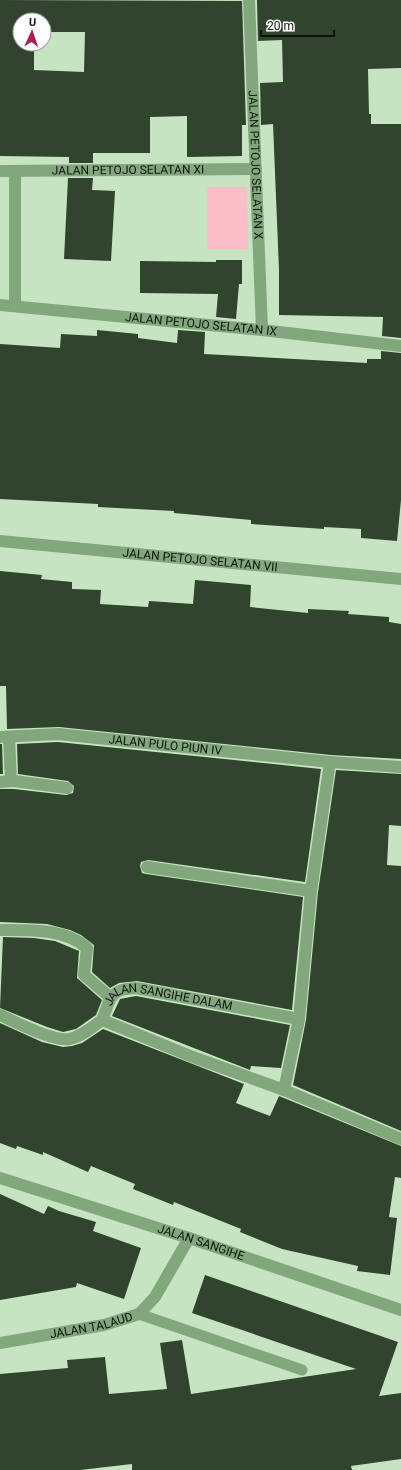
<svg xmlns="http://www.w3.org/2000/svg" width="401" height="1470" font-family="Roboto,sans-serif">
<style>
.built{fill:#c7e4c2;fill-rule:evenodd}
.grass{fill:#f9bec7}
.building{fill:#31442e;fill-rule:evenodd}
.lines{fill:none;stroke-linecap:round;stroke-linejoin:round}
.service{stroke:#82a77c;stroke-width:11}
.minor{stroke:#82a77c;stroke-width:12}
.labels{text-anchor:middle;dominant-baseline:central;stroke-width:4;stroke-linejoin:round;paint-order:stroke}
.street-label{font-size:12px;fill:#0c140b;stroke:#fff}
</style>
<rect width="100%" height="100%" fill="#d4ebd0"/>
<path class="built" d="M 0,0 L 401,0 L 401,1470 L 0,1470 ZM 20,20 L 44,20 L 44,44 L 20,44 Z"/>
<path class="grass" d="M 207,187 L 247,187 L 248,249 L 207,249 Z"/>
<path class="building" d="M 0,0 L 242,1 L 246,125 L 242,125 L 242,156 L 187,157 L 187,116 L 150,117 L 150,153 L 93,153 L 93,163 L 69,163 L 69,157 L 0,156 ZM 20,20 L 44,20 L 44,32 L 85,32 L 84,72 L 34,70 L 34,44 L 20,44 Z
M 257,0 L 401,0 L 401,68 L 368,69 L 369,114 L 371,114 L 371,124 L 401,124 L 401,338 L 382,336 L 383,317 L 279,315 L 279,270 L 273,124 L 261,125 L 260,83 L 283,82 L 282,40 L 258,41 Z
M 68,178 L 93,178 L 92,190 L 115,191 L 111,261 L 64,259 Z
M 216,260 L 242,260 L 242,284 L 239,284 L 236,319 L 216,317 L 218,294 L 140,293 L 140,261 L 216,262 Z
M 97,330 L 138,334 L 138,338 L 177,343 L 178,330 L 205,332 L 204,354 L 367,363 L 367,359 L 381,359 L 381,351 L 401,353 L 401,500 L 397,541 L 361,538 L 361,529 L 324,527 L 324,529 L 251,524 L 251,520 L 174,513 L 174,511 L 98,507 L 98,504 L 0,499 L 0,344 L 60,348 L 61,334 L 97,336 Z
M 0,571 L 42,575 L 41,579 L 72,582 L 72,589 L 101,590 L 100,604 L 148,607 L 149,601 L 193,604 L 195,580 L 251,585 L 250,607 L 308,613 L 308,609 L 349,611 L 348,614 L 389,617 L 389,622 L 401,624 L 401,759 L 331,755 L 59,727 L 7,729 L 6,686 L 0,686 Z
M 58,742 L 321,769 L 305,882 L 148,860 L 141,862 L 140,866 L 142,873 L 146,874 L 303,897 L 292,1010 L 137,981 L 119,983 L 110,988 L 92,972 L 94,945 L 81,935 L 70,930 L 47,924 L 0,922 L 0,789 L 14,789 L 66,795 L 73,793 L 74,786 L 68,781 L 18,774 L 17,744 Z
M 0,744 L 2,744 L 3,774 L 0,774 Z
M 336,770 L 401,774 L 401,826 L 389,825 L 387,865 L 401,866 L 401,1131 L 293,1085 L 306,1020 L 318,892 Z
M 3,937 L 34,938 L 55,941 L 79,951 L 77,978 L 102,1000 L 96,1015 L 76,1029 L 63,1032 L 47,1027 L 0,1008 Z
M 136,996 L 290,1025 L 281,1068 L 251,1066 L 250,1070 L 112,1016 L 120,999 Z
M 0,1023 L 42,1042 L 63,1047 L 72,1046 L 82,1043 L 103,1029 L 244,1084 L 236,1103 L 270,1116 L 279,1096 L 401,1146 L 401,1178 L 395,1177 L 389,1217 L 397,1218 L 390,1275 L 357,1271 L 358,1266 L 282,1249 L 240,1232 L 241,1229 L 174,1202 L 173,1205 L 133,1189 L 135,1184 L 91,1166 L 88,1172 L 43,1152 L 43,1155 L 17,1146 L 16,1149 L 0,1143 Z
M 0,1194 L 44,1214 L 48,1206 L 59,1211 L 96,1222 L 93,1231 L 141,1248 L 124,1299 L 77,1283 L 76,1287 L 0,1300 Z
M 205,1275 L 398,1342 L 379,1396 L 401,1393 L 401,1459 L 351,1466 L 352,1470 L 132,1470 L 132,1464 L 80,1470 L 0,1470 L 0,1374 L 68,1368 L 67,1360 L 105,1357 L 109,1394 L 167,1389 L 160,1343 L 182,1340 L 191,1394 L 356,1369 L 192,1313 Z"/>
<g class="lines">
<path class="service" d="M 139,1314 L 302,1370"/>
<g class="minor">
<path id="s1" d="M 249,0 L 262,330"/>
<path id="s2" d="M 0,171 L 256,169"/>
<path id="s3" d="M 0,305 L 262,330 L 401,346"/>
<path d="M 15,306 L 15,171"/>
<path id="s4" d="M 0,541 L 401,579"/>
<path id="s5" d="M 0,737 L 58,734 L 330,762 L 401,767"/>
<path d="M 9,737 L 11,781"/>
<path d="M 0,782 L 14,781 L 67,788"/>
<path d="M 147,867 L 311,891"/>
<path d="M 0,930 C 28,930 65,928 87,948 L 84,975 L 111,998"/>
<path d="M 0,1015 C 16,1022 53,1042 70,1039 C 82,1036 93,1027 102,1020"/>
<path d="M 102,1020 L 193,1057 L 284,1090 L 401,1139"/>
<path id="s6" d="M 102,1020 C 111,998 109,989 136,988 L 299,1019"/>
<path d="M 284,1090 L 299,1019 L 311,891 L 330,762"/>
<path id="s7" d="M 0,1178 L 189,1238 L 401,1310"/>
<path id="s8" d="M 0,1343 L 104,1325 L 139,1314 L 155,1297 L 189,1238"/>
</g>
</g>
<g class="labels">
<g class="street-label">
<text stroke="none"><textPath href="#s1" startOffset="165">JALAN PETOJO SELATAN X</textPath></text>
<text stroke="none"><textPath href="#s2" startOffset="128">JALAN PETOJO SELATAN XI</textPath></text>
<text stroke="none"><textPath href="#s3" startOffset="202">JALAN PETOJO SELATAN IX</textPath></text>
<text stroke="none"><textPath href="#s4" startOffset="201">JALAN PETOJO SELATAN VII</textPath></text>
<text stroke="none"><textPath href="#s5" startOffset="166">JALAN PULO PIUN IV</textPath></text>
<text stroke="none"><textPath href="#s6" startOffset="83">JALAN SANGIHE DALAM</textPath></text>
<text stroke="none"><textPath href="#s7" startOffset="211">JALAN SANGIHE</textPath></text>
<text stroke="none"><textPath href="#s8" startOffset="93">JALAN TALAUD</textPath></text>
</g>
</g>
<g transform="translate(32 32) rotate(3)"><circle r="19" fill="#ffffff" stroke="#9ea19d"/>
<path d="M0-3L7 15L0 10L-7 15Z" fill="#af1e4f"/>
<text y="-6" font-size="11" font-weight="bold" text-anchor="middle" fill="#0c140b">U</text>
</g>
<path d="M261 30v6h73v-6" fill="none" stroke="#0c140b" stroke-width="2"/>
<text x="267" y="30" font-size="12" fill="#0c140b" stroke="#ffffff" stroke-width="3" paint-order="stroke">20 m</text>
</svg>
